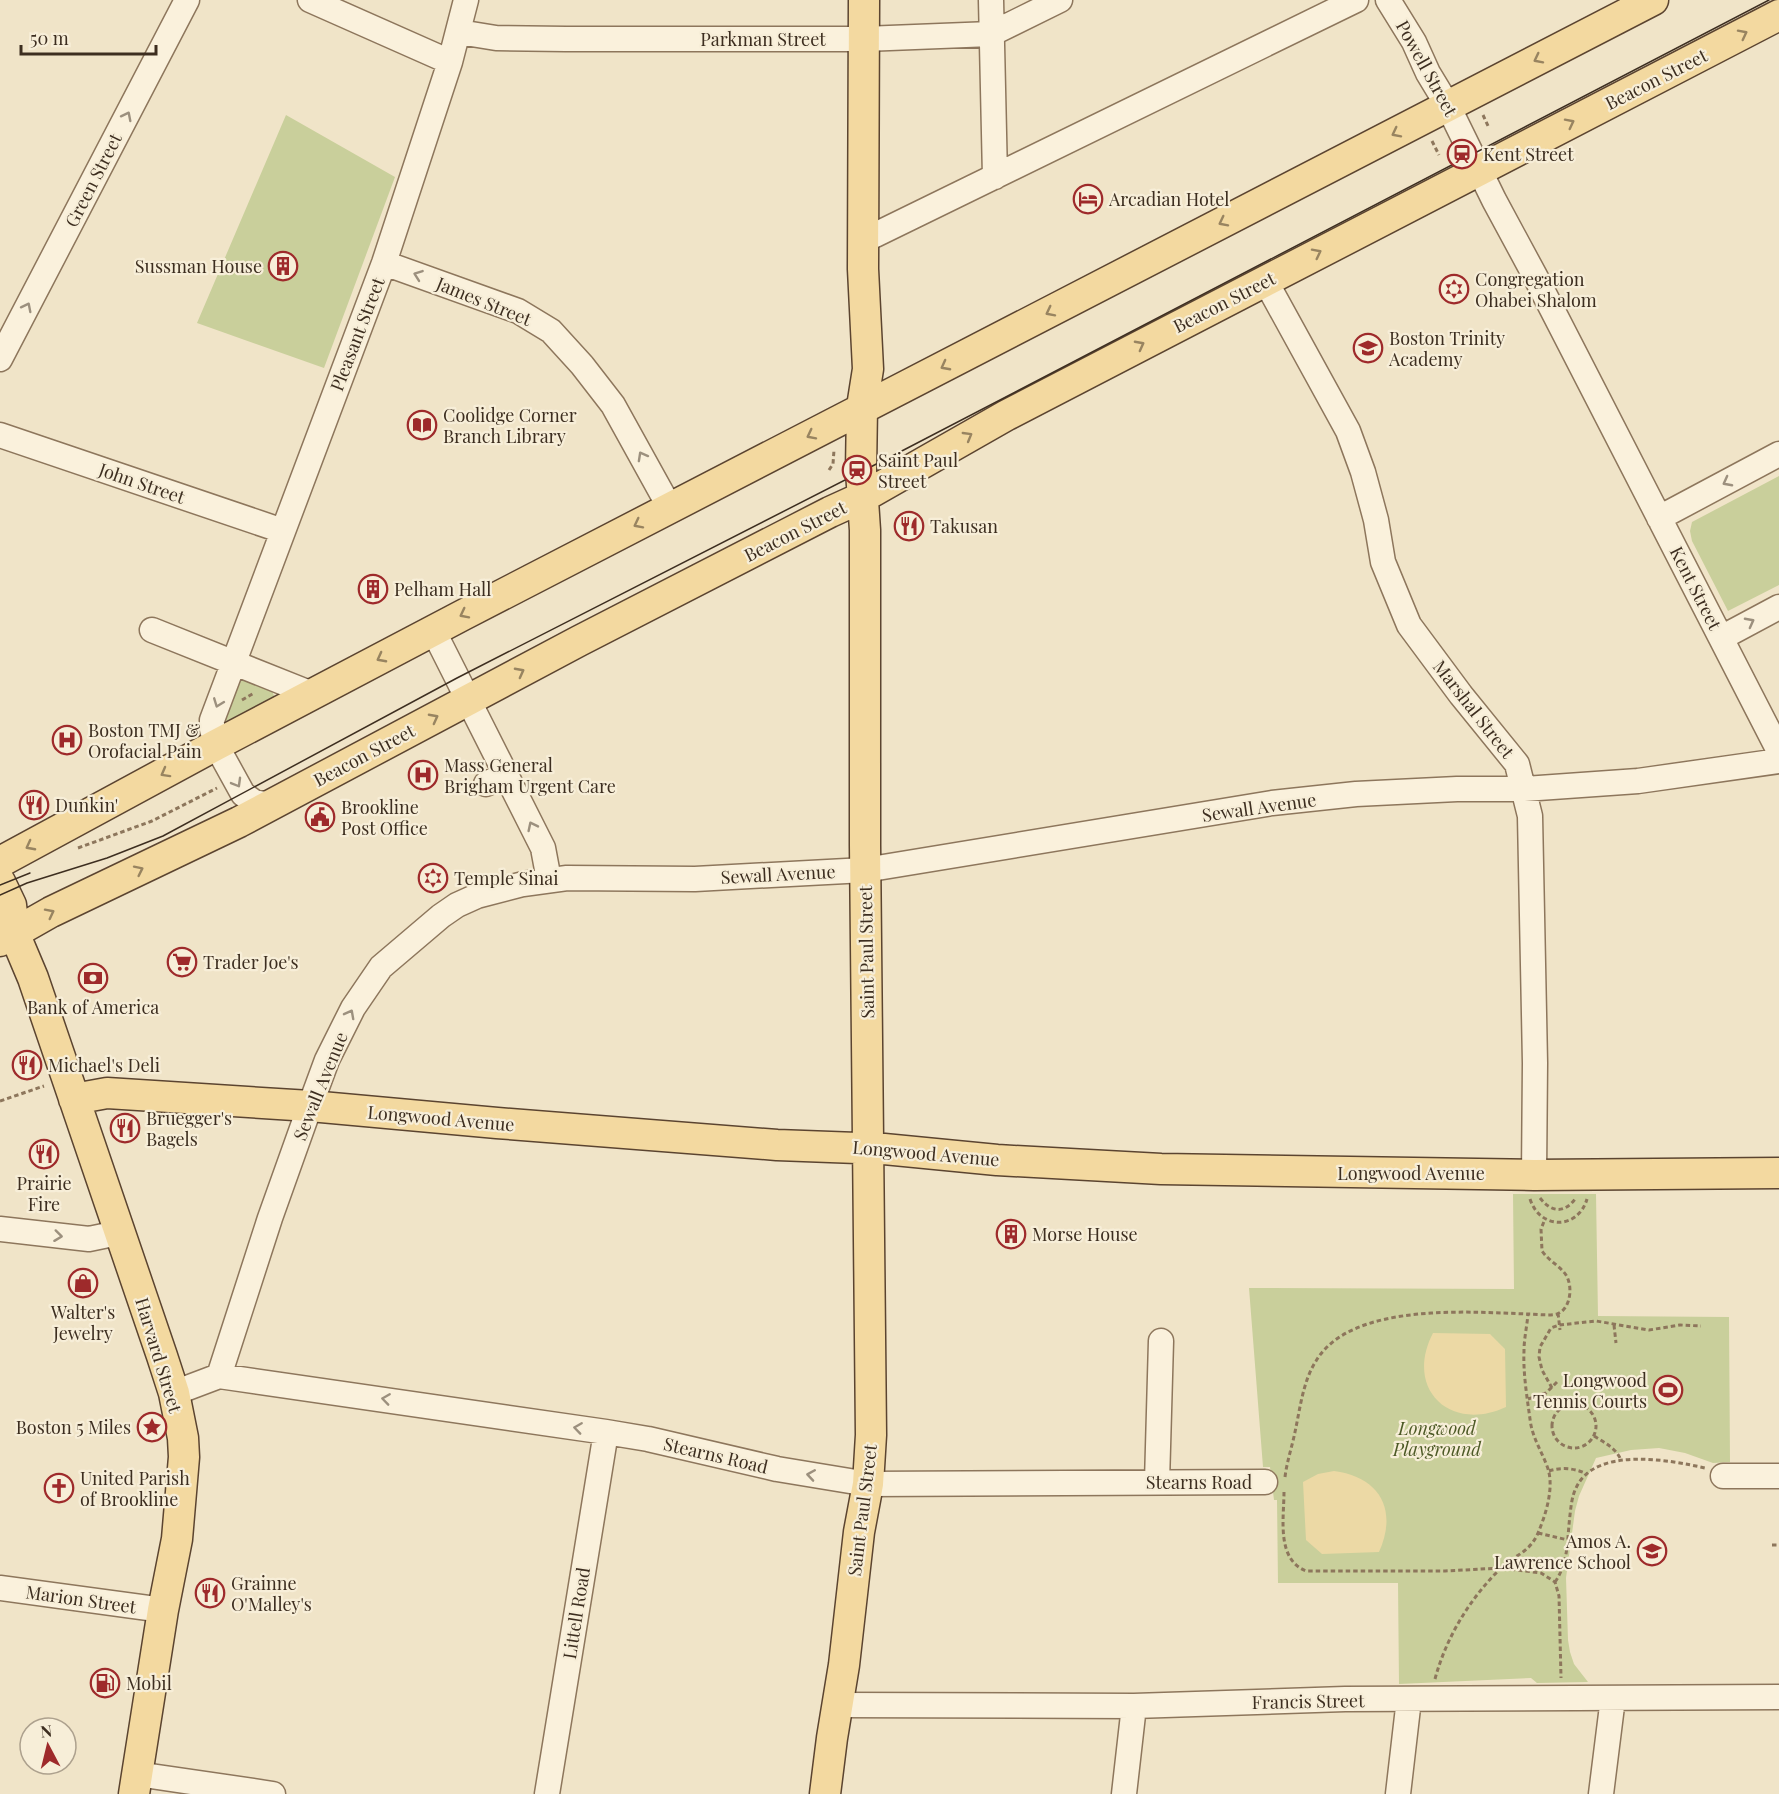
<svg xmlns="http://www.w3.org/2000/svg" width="1779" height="1794" font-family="'Playfair Display',serif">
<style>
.green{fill:#c9cf9b}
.sand{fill:#ecd9a5}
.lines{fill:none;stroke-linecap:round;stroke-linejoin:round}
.minor-casing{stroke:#8d765c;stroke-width:27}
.major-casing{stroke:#5b4430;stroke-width:33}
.path{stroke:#8d765c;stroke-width:3;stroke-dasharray:4.5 3;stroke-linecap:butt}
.minor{stroke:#faf1dc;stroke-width:24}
.major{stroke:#f3d9a0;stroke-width:30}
.tram{stroke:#3d2e20;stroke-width:1.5}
.oneway{stroke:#988460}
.oneway2{stroke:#9c907e}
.labels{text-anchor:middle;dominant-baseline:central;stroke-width:4.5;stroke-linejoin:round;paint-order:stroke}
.street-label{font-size:18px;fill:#3d2e20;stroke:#f7eed8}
.poi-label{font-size:18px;fill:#3d2e20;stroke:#f7eed8;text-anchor:start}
.park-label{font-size:18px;font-style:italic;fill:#4d5a26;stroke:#f7eed8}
</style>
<rect width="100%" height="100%" fill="#f0e4c8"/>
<path class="green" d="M 286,115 L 395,177 L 324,368 L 197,323 Z
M 1779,476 L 1779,585 L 1728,611 L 1692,541 L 1690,531 L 1692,522 Z
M 243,680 L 272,691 L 275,698 L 225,727 L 222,720 L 238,682 Z
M 1513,1194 L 1596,1194 L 1598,1316 L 1729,1317 L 1730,1462 L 1713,1463 L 1685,1453 L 1659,1448 L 1631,1450 L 1596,1458 L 1579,1496 L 1575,1511 L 1566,1578 L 1568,1640 L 1570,1652 L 1574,1664 L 1588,1682 L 1537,1683 L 1531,1678 L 1399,1684 L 1398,1583 L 1278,1583 L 1277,1500 L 1274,1500 L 1270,1467 L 1263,1467 L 1249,1288 L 1514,1289 Z"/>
<path class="sand" d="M 1433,1333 L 1490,1334 L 1505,1349 L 1506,1407 C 1450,1433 1404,1389 1433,1333 Z
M 1334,1471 C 1380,1477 1398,1510 1379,1552 L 1322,1554 L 1306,1540 L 1303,1482 L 1318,1474 Z"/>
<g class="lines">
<g class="minor-casing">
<path id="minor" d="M 310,0 L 450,62
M 991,0 L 995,177
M 1388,0 L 1414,42 L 1428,73 L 1448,106 L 1494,200 L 1535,276 L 1779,751
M 459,32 L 496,38 L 566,39 L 864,39 L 991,34 L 1060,0
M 863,239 L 875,235 L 1356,0
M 384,263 L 518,311 L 551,331 L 582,365 L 613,405 L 670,508
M 1265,280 L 1348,431 L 1363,472 L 1376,520 L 1383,562 L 1409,625 L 1461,695 L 1517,764 L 1530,816 L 1535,1063 L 1534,1175
M 0,359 L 187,0
M 0,435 L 283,531
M 1659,518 L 1779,454
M 152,630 L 312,694
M 433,630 L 543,848 L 549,880
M 1721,638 L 1779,607
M 486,784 L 506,774
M 271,805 L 254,802 L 243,794 L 216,745 L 212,729 L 212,720 L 384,263 L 450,62 L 466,0
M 0,1229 L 89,1239 L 118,1233
M 219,1376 L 270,1218 L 310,1106 L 327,1060 L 353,1008 L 381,967 L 441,916 L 457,905 L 477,896 L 523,884 L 567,878 L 695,879 L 865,870 L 1272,803 L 1356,794 L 1457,789 L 1524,789 L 1638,781 L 1779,761
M 174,1393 L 219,1376 L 606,1432 L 648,1439 L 777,1469 L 868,1484 L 1265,1482
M 1723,1476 L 1779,1476
M 1157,1482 L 1161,1341
M 0,1588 L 163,1610
M 838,1705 L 1134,1706 L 1345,1699 L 1779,1697
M 137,1774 L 273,1794
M 547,1794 L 606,1432
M 1124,1794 L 1134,1706
M 1398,1794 L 1409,1699
M 1601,1794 L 1613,1698"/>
</g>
<g class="major-casing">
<path id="major" d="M 0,862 L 216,745 L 463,615 L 1653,0
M 0,882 L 11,905 L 14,933 L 33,978 L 162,1356 L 174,1393 L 183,1438 L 184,1457 L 177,1539 L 163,1610 L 134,1794
M 0,941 L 51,912 L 239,822 L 579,641 L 830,512 L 863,497 L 1007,415 L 1779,15
M 74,1099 L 107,1093 L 310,1106 L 497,1123 L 777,1145 L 884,1149 L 997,1160 L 1161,1169 L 1534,1175 L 1779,1173
M 825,1794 L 832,1738 L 844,1665 L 859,1532 L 868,1484 L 871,1435 L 865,845 L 865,530 L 861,471 L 862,407 L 868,369 L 863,269 L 864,0"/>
</g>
<path class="path" d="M 1483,115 L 1489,128
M 1432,141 L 1439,155
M 829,470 L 833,464 L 834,450
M 242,700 L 254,693
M 78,848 L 152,821 L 217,788
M 0,1101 L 44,1086
M 1540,1198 C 1551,1212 1564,1214 1575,1199
M 1530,1199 C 1540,1230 1578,1230 1587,1199
M 1558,1313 L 1560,1330
M 1614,1325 L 1616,1343
M 1552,1388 L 1542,1370 L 1539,1357 L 1540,1347 L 1551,1328 L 1559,1325 L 1596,1321 L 1649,1330 L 1680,1325 L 1701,1326
M 1542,1395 L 1558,1410
M 1528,1399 L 1546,1393 L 1557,1382
M1552 1426a22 22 0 1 1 44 0a22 22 0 1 1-44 0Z
M 1594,1436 C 1605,1443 1616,1448 1621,1460
M 1549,1471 C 1562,1467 1574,1468 1587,1474
M 1285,1477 C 1287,1461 1292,1447 1295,1432 C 1300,1409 1303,1381 1316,1361 C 1351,1302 1469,1312 1528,1314
M 1284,1492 C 1284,1518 1276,1559 1306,1571 L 1445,1571 L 1501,1568 L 1541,1573 L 1555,1582 L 1559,1596 L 1561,1678
M 1538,1533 L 1568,1540
M 1772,1545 L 1779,1545
M 1555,1582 C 1569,1562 1567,1539 1570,1515 C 1571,1506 1572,1496 1576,1488 C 1595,1446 1670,1460 1705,1468
M 1435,1679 C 1446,1638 1469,1600 1499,1570 C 1513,1555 1529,1554 1538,1533 C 1546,1514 1555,1486 1547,1466 C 1541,1450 1532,1437 1530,1419 C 1527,1397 1523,1373 1524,1351 C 1524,1339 1527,1326 1528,1314 C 1537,1314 1548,1316 1557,1314 C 1571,1309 1573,1286 1566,1275 C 1560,1266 1549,1261 1542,1251 L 1541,1229 L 1545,1219"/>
<use href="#minor" class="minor"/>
<use href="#major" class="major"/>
<path class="tram" d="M 0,885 L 30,873
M 0,895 L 27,883 L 107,858 L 163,836 L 457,678 L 896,454 L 1769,0"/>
</g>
<defs><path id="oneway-chevron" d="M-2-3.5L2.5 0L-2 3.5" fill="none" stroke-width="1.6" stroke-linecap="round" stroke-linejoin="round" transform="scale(1.5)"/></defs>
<g class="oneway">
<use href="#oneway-chevron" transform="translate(1743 34) rotate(-27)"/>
<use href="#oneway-chevron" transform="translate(1538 59) rotate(153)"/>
<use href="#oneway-chevron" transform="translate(1570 123) rotate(-27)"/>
<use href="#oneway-chevron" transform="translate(1396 133) rotate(153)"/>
<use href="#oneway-chevron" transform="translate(1223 222) rotate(153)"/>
<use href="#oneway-chevron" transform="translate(1317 253) rotate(-27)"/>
<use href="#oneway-chevron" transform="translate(1050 312) rotate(153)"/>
<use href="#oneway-chevron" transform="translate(1140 345) rotate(-28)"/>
<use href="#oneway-chevron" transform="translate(945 366) rotate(152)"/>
<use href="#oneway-chevron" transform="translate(811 435) rotate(153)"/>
<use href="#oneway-chevron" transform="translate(968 436) rotate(-30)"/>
<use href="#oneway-chevron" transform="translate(638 524) rotate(153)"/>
<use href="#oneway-chevron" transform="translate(464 614) rotate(153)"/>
<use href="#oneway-chevron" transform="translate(381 658) rotate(152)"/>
<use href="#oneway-chevron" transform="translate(520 672) rotate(-28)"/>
<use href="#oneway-chevron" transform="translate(434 718) rotate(-28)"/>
<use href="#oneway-chevron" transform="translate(165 773) rotate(151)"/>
<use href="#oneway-chevron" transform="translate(30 846) rotate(152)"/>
<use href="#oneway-chevron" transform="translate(139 870) rotate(-26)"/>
<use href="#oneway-chevron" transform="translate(50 913) rotate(-27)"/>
</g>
<g class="oneway2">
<use href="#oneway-chevron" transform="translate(127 116) rotate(-63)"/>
<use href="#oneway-chevron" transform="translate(418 275) rotate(-160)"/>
<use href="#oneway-chevron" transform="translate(27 307) rotate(-63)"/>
<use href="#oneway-chevron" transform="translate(642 456) rotate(-119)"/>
<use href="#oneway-chevron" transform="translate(1727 482) rotate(152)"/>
<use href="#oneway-chevron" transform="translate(1750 622) rotate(-28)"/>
<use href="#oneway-chevron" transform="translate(218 703) rotate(111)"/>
<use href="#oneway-chevron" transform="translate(237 783) rotate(60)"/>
<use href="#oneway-chevron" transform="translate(532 826) rotate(-116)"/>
<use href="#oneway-chevron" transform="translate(350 1014) rotate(-62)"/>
<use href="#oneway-chevron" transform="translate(58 1236) rotate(7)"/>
<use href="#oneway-chevron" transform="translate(386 1399) rotate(-172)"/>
<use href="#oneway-chevron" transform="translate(578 1428) rotate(-172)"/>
<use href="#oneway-chevron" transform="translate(811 1475) rotate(-171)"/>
</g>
<defs>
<g id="station-ring" transform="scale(1.5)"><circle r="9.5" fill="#f7eed8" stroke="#9e2a2b" stroke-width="1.5"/><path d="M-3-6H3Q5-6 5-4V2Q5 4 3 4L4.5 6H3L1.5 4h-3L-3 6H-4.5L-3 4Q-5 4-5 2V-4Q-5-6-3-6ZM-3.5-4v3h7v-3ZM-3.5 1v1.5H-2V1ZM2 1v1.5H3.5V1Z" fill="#9e2a2b"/></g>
<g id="hotel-ring" transform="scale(1.5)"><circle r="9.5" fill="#f7eed8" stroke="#9e2a2b" stroke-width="1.5"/><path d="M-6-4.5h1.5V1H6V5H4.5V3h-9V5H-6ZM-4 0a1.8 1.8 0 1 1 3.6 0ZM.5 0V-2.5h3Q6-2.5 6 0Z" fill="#9e2a2b"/></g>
<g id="building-ring" transform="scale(1.5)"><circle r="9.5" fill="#f7eed8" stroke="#9e2a2b" stroke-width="1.5"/><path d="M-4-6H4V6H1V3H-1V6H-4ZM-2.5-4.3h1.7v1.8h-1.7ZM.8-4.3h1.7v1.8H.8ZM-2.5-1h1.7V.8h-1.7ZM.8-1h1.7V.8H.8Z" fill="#9e2a2b"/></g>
<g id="synagogue-ring" transform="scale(1.5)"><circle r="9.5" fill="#f7eed8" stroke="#9e2a2b" stroke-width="1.5"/><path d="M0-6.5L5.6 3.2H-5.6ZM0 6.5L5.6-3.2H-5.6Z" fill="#9e2a2b"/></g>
<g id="school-ring" transform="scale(1.5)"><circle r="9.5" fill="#f7eed8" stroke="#9e2a2b" stroke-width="1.5"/><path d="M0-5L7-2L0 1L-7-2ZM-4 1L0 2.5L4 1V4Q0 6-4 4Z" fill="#9e2a2b"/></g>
<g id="library-ring" transform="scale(1.5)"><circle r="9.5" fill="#f7eed8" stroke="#9e2a2b" stroke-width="1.5"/><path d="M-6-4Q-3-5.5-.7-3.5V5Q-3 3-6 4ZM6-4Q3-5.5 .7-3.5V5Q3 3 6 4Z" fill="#9e2a2b"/></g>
<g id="restaurant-ring" transform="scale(1.5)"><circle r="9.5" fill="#f7eed8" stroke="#9e2a2b" stroke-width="1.5"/><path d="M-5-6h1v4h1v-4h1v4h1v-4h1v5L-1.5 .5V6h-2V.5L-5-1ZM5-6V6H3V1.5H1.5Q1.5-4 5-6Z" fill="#9e2a2b"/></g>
<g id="hospital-ring" transform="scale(1.5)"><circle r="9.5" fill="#f7eed8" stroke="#9e2a2b" stroke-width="1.5"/><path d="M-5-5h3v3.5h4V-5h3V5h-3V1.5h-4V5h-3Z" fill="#9e2a2b"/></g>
<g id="civic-ring" transform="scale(1.5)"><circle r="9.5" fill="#f7eed8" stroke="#9e2a2b" stroke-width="1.5"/><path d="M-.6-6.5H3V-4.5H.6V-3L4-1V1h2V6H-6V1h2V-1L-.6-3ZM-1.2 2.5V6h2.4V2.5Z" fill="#9e2a2b"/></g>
<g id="supermarket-ring" transform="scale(1.5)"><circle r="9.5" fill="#f7eed8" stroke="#9e2a2b" stroke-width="1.5"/><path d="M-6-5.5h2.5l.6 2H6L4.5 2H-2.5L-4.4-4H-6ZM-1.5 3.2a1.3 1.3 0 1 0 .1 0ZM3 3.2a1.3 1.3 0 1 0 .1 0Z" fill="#9e2a2b"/></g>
<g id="bank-ring" transform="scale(1.5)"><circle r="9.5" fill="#f7eed8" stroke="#9e2a2b" stroke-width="1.5"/><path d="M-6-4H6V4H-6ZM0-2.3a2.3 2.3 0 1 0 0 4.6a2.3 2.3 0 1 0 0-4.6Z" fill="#9e2a2b"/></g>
<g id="shop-ring" transform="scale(1.5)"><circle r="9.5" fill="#f7eed8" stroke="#9e2a2b" stroke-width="1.5"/><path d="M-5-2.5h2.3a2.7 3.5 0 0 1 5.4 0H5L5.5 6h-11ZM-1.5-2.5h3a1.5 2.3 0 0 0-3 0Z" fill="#9e2a2b"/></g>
<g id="stadium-ring" transform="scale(1.5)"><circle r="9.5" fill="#f7eed8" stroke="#9e2a2b" stroke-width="1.5"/><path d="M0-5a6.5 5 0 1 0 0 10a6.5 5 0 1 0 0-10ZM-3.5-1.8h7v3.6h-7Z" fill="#9e2a2b"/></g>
<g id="sight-ring" transform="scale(1.5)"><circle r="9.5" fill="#f7eed8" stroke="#9e2a2b" stroke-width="1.5"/><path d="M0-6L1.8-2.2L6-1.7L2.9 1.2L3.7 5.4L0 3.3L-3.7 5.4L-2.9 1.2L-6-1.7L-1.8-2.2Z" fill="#9e2a2b"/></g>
<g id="church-ring" transform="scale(1.5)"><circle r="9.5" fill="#f7eed8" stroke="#9e2a2b" stroke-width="1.5"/><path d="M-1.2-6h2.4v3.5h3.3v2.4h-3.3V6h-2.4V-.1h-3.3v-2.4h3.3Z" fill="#9e2a2b"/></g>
<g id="fuel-ring" transform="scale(1.5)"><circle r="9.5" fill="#f7eed8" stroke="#9e2a2b" stroke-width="1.5"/><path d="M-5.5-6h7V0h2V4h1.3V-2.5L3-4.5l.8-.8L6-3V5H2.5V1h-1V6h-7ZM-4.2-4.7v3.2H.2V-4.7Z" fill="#9e2a2b"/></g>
</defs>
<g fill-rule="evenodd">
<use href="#station-ring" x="1462" y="154"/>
<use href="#hotel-ring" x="1088" y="199"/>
<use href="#building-ring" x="283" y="266"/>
<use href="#synagogue-ring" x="1454" y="289"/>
<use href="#school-ring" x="1368" y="348"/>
<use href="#library-ring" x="422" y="425"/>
<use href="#station-ring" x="857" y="470"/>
<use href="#restaurant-ring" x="909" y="526"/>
<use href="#building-ring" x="373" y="589"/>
<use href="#hospital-ring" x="67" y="740"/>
<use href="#hospital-ring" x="423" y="775"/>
<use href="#restaurant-ring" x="34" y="805"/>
<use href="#civic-ring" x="320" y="817"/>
<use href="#synagogue-ring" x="433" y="878"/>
<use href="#supermarket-ring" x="182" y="962"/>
<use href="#bank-ring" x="93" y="978"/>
<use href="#restaurant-ring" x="27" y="1065"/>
<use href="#restaurant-ring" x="125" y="1128"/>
<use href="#restaurant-ring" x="44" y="1154"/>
<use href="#building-ring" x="1011" y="1234"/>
<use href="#shop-ring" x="83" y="1283"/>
<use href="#stadium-ring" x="1668" y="1390"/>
<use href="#sight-ring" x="152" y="1427"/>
<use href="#church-ring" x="59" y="1488"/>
<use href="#school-ring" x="1652" y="1551"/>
<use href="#restaurant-ring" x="210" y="1593"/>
<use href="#fuel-ring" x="105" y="1683"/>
</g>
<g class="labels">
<g class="street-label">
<text x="763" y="39">Parkman Street</text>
<text transform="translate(1427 68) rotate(61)">Powell Street</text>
<text transform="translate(1656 79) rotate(-27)">Beacon Street</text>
<text transform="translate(93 180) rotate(-63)">Green Street</text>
<text transform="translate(484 301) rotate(22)">James Street</text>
<text transform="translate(1224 302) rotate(-27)">Beacon Street</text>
<text transform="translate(357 334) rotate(-69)">Pleasant Street</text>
<text transform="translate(142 483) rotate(19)">John Street</text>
<text transform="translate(795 531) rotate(-27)">Beacon Street</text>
<text transform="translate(1696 588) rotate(63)">Kent Street</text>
<text transform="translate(1474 709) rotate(52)">Marshal Street</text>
<text transform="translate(364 755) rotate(-28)">Beacon Street</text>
<text transform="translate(1259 807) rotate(-8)">Sewall Avenue</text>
<text transform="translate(778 874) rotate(-3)">Sewall Avenue</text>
<text transform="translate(866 952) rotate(-91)">Saint Paul Street</text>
<text transform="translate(320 1086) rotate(-68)">Sewall Avenue</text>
<text transform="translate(441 1118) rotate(5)">Longwood Avenue</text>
<text transform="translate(926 1153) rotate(5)">Longwood Avenue</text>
<text x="1411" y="1173">Longwood Avenue</text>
<text transform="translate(159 1355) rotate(73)">Harvard Street</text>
<text transform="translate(716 1455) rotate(13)">Stearns Road</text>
<text x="1199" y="1482">Stearns Road</text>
<text transform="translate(862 1510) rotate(-83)">Saint Paul Street</text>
<text transform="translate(81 1599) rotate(8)">Marion Street</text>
<text transform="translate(576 1613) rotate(-81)">Littell Road</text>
<text transform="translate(1308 1701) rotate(-1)">Francis Street</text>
</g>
<g class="poi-label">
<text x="1483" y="154">Kent Street</text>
<text x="1109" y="199">Arcadian Hotel</text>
<text x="262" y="266" text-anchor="end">Sussman House</text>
<text x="1475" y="279">Congregation<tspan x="1475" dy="21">Ohabei Shalom</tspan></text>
<text x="1389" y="338">Boston Trinity<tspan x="1389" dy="21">Academy</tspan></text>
<text x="443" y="415">Coolidge Corner<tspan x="443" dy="21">Branch Library</tspan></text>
<text x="878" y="460">Saint Paul<tspan x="878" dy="21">Street</tspan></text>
<text x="930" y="526">Takusan</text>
<text x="394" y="589">Pelham Hall</text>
<text x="88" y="730">Boston TMJ &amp;<tspan x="88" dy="21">Orofacial Pain</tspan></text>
<text x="444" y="765">Mass General<tspan x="444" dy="21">Brigham Urgent Care</tspan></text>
<text x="55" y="805">Dunkin'</text>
<text x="341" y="807">Brookline<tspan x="341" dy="21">Post Office</tspan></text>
<text x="454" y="878">Temple Sinai</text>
<text x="203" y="962">Trader Joe's</text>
<text x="93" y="1007" text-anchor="middle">Bank of America</text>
<text x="48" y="1065">Michael's Deli</text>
<text x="146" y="1118">Bruegger's<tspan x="146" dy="21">Bagels</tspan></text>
<text x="44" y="1183" text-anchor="middle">Prairie<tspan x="44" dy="21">Fire</tspan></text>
<text x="1032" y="1234">Morse House</text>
<text x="83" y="1312" text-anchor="middle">Walter's<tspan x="83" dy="21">Jewelry</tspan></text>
<text x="1647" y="1380" text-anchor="end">Longwood<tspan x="1647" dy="21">Tennis Courts</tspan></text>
<text x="131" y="1427" text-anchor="end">Boston 5 Miles</text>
<text x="80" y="1478">United Parish<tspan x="80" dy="21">of Brookline</tspan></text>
<text x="1631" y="1541" text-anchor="end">Amos A.<tspan x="1631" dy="21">Lawrence School</tspan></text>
<text x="231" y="1583">Grainne<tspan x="231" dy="21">O'Malley's</tspan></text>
<text x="126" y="1683">Mobil</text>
</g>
<g class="park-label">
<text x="1437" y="1428">Longwood<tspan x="1437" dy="21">Playground</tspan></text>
</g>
</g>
<g transform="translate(48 1746) rotate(353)"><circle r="28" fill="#f7eed8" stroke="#ada18e" stroke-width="1.5"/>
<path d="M0-4.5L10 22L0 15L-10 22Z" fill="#9e2a2b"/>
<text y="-9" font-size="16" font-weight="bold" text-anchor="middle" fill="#3d2e20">N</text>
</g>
<path d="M21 45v9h135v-9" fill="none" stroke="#3d2e20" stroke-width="3"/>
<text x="30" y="45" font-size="18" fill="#3d2e20" stroke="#f7eed8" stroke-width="4.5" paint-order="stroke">50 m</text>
</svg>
